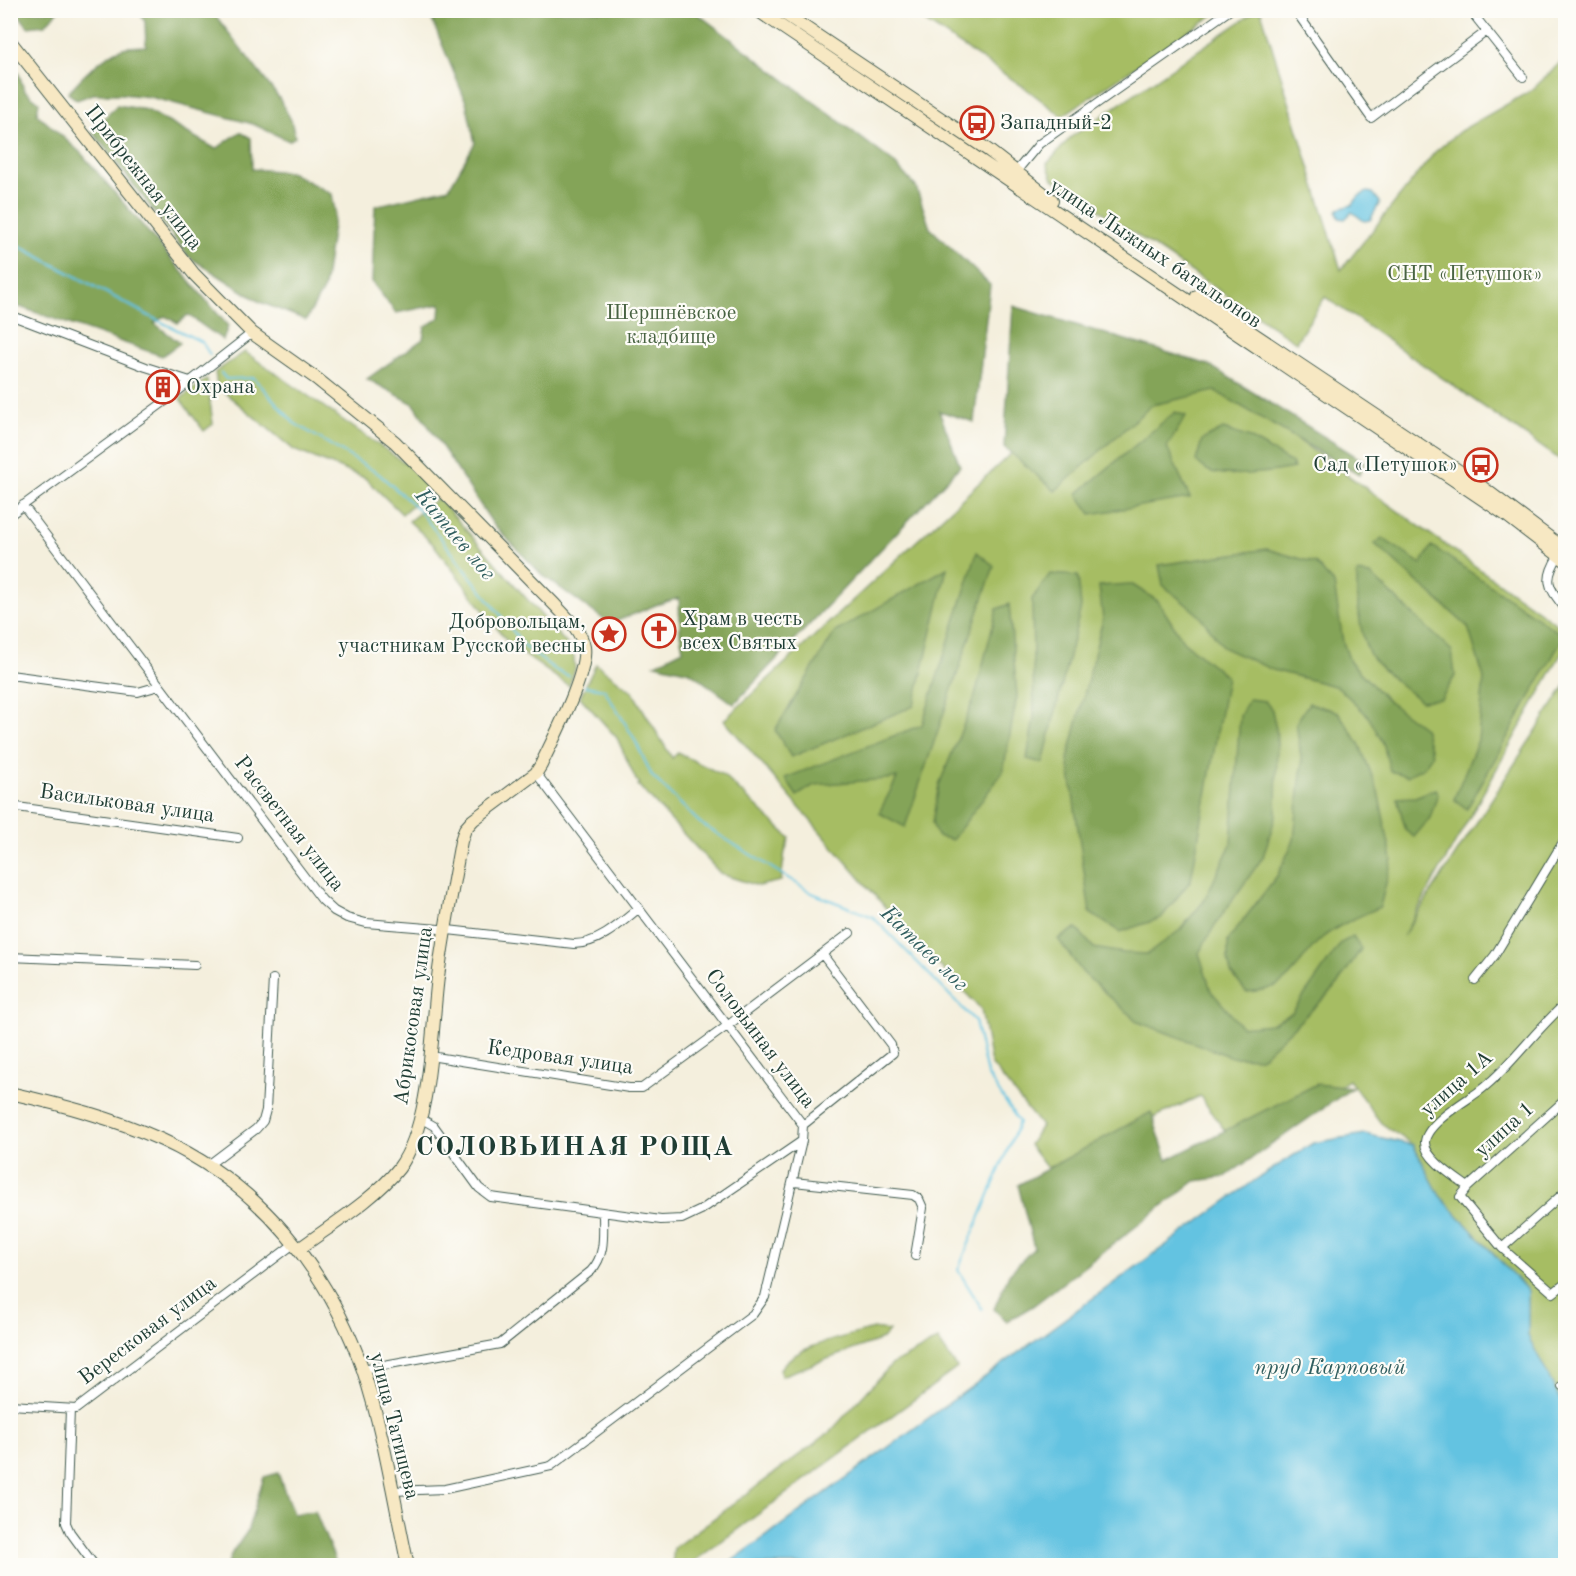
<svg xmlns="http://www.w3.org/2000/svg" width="1576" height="1576" font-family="'Old Standard TT',serif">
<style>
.green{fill:#a6bd63;stroke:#627d4c;stroke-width:1.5}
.forest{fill:#84a459;stroke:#527046;stroke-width:1.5}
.water{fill:#63c3e1;stroke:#41808a;stroke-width:1.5}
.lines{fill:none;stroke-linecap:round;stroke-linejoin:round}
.stream{stroke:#63c3e1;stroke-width:2}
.street-casing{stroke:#3f584d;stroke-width:10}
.secondary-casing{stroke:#3f584d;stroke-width:14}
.street{stroke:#fff;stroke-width:8}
.secondary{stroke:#f7e8c3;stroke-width:12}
.labels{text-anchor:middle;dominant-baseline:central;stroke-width:4.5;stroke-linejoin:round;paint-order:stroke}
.poi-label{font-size:21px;fill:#1f3d34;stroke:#fdfcf7;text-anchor:start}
.street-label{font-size:21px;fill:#1f3d34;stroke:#fdfcf7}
.park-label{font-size:21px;fill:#486342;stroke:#fdfcf7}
.water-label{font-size:22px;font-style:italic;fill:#305e5f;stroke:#fdfcf7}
.district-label{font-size:27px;font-weight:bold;letter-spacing:1.5px;fill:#1f3d34;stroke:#fdfcf7}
</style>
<rect width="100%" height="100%" fill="#fdfcf7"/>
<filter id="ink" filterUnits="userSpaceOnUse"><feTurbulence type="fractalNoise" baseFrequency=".0167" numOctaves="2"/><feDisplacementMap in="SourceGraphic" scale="12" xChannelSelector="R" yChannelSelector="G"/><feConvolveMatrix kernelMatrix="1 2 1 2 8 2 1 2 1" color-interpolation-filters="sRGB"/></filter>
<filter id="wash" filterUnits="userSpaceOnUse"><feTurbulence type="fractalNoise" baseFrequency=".008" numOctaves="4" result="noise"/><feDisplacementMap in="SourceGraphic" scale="24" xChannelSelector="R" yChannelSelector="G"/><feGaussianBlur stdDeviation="1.35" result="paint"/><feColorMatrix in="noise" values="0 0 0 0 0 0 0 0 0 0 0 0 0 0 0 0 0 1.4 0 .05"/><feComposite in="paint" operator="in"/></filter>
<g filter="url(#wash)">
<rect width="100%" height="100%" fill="#f4efdd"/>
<path class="green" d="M 909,11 L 1219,11 L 1062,116 L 1024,87 Z
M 1256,11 L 1261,11 L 1341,270 L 1435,152 L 1460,131 L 1532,90 L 1565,58 L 1565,463 L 1325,297 L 1296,342 L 1053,179 L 1047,164 L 1071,137 Z
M 245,352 L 412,468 L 430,489 L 402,514 L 365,478 L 294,450 L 217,386 L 215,372 Z
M 1104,367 L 1200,370 L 1565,630 L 1565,647 L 1403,936 L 1565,686 L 1565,1409 L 1528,1336 L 1528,1291 L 1440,1196 L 1413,1145 L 1381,1123 L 1349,1080 L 1241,1153 L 1200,1096 L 1047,1168 L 1029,1145 L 1041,1126 L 991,1064 L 981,1009 L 897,921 L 724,720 Z
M 207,379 L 213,424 L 204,431 L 180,399 Z
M 438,498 L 573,651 L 575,669 L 569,686 L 509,644 L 434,545 L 409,521 Z
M 596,664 L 632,691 L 672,758 L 678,753 L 723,775 L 790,838 L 785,851 L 781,881 L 758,886 L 721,874 L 638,785 L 640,783 L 636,780 L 617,738 L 580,697 Z
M 873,1329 L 889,1331 L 882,1339 L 781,1376 L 780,1369 C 795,1345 847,1337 873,1329 Z
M 938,1340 L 957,1368 L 689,1565 L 672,1565 L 674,1548 L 830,1432 L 891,1365 Z"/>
<path class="forest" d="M 16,11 L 58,11 L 45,25 L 28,27 Z
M 139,11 L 212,11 L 279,98 L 291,120 L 295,137 L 289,141 L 253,124 L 150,97 L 121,94 L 93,94 L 77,100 L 68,93 C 80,78 105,54 123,48 C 130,46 139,47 146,46 L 145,22 Z
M 430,11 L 694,11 L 893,162 L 916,187 L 930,228 L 990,285 L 974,422 L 939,411 L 960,466 L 734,704 L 690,672 L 655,664 L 683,650 L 680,634 L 679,598 L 656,605 L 610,624 L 541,574 L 493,524 L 414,404 L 367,379 L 423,339 L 425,327 L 440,317 L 441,304 L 396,313 L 372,282 L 375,206 L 449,188 L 475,143 L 466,102 L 430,15 Z
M 11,67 L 19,74 L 24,90 L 39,102 L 37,114 L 81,153 L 228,326 L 223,340 L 188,315 L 178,323 L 165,316 L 154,323 L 180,343 L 162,356 L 11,304 Z
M 117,105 L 147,110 L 216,149 L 240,132 L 251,138 L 252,169 L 290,172 L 332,194 L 335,211 L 324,288 L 306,320 L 260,302 L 189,257 L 92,131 Z
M 1013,306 L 1209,365 L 1365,462 L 1359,475 L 1215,391 L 1152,405 L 1055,491 L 1004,447 Z
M 1175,412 L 1186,416 L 1167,447 L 1190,498 L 1091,514 L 1077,494 Z
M 1223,429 L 1250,438 L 1290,462 L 1294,468 C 1274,472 1225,479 1207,470 C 1203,468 1199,463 1196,461 L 1202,440 Z
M 1382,538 L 1421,564 L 1432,546 L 1564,636 L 1467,809 L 1454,799 L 1478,740 L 1484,678 L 1468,627 L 1375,544 Z
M 1267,549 L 1315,563 L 1334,584 L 1343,642 L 1350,662 L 1389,702 L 1424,728 L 1432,755 L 1424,767 L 1407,776 L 1390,771 L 1383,743 L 1368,716 L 1338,687 L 1273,670 L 1224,648 L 1200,616 L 1163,585 L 1159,565 Z
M 977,552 L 994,566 L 905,827 L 879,813 L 897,778 L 814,785 L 797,796 L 785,778 L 922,725 Z
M 947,568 L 914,706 L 791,757 L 775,730 L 835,632 Z
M 1357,573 L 1371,575 L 1452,651 L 1455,676 L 1441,699 L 1421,701 C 1407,690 1377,668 1369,653 C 1358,628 1357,600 1357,573 Z
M 1050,574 L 1078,576 L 1081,607 L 1043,763 L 1027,759 L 1034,717 L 1032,599 Z
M 1131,584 L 1158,601 L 1183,641 L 1227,677 L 1191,880 L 1161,918 L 1120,932 L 1090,913 L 1068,759 L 1103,619 L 1099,586 Z
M 1009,604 L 1017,696 L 1003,772 L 952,840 L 937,836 L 932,823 L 939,785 L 974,699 L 997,609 Z
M 1249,699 L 1265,701 L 1272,710 L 1277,734 L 1276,815 L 1263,857 L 1215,925 L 1199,953 L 1211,991 L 1242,1027 L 1271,1024 L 1292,1013 L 1341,943 L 1353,936 L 1361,949 L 1335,988 L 1261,1058 L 1232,1057 L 1138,1022 L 1083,973 L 1058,939 L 1076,928 L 1094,948 L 1123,953 L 1148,954 L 1180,930 L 1204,901 L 1231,844 L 1240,716 Z
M 1309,703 L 1338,712 L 1359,743 L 1378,791 L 1392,859 L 1380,907 C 1361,916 1339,924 1322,938 C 1291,965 1296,990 1246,992 L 1231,973 L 1228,960 L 1228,940 L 1277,876 L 1294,840 L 1302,763 L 1296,723 Z
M 1435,789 L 1438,793 L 1430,818 L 1414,837 L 1406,831 L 1397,798 L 1415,797 Z
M 1317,1084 L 1352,1088 L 1225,1177 L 1195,1181 L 1033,1306 L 1007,1321 L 994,1309 L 1009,1274 L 1034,1248 L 1018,1185 L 1151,1112 L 1167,1160 Z
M 278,1473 L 293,1514 L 315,1511 L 337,1565 L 227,1565 L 233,1551 L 247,1532 L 264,1477 Z"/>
<path class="water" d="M 1367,192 L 1373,193 L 1380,202 L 1370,220 L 1364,221 L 1352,212 L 1345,219 L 1339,218 L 1337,212 L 1338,209 L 1352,205 L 1359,196 Z
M 1365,1134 L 1413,1145 L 1440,1196 L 1528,1291 L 1528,1336 L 1565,1409 L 1565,1565 L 731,1565 L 732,1561 L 1258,1178 L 1313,1143 Z"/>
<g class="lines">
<path class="stream" d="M 10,241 L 153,318 L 202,342 L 210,355
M 221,373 L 226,379 L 254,378 L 294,423 L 379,474 L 419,510 L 526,648 L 557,671 L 569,676
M 585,686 L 604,689 L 634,738 L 652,776 L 700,823 L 812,893 L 873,917 L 975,1021 L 987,1074 L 1019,1122 L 958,1270 L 982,1309"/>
</g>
</g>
<g filter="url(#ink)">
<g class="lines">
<g class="street-casing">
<path id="street" d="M 1295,10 L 1371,118 L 1487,31
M 1470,10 L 1523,77
M 1014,174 L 1039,144 L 1230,10
M 10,315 L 146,367 L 190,381
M 23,505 L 322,900 L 334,911 L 347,918 L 366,923 L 439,929 L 574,944 C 599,944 621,923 639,908
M 10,515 L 164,402 L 252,333
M 1559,555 C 1542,582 1549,587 1566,610
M 10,675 L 138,692 L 159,686
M 10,806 L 238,838
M 10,957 L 195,965
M 1475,980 L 1495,955 L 1566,837
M 1566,1003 C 1534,1031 1511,1067 1478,1092 C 1464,1102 1426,1124 1425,1142 C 1424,1158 1456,1178 1468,1187 L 1460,1197 L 1502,1248 L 1553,1293 L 1566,1283
M 430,1056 L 629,1088 L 642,1088 L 727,1026 L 850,933
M 420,1118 L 434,1126 L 479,1188 L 491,1197 L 661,1220 L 682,1219 L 701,1210 L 802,1141
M 803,1125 L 893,1053 L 891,1045 L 822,954
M 207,1166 L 256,1129 L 263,1121 L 266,1110 L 273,979
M 794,1182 L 913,1195 L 919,1199 L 923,1208 L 915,1256
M 1468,1187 L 1566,1099
M 1502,1248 L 1566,1191
M 362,1369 L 500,1344 L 591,1271 C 606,1255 603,1234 603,1213
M 1562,1386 L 1566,1383
M 10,1405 L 76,1409 L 295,1243
M 70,1409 L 66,1523 L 70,1532 L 95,1566
M 392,1491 L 445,1489 L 551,1466 L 753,1314 L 765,1297 L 802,1141 L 803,1125 L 536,773"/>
</g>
<g class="secondary-casing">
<path id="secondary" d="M 757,10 L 1506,515 L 1566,561
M 779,10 L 988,150 L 1052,200
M 10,41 L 194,274 L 252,333 L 317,379 L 395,442 L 555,605 C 566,617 581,630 584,647 C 588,674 553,739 541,765 L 536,773 L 473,820 L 465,829 L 461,841 C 453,886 444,931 438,977 C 431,1032 432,1123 399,1168 C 376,1198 330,1226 299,1249
M 1197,296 L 1474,481 L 1558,544
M 10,1093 C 63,1105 113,1118 162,1140 C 260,1185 328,1270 363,1370 C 384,1433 394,1501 408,1566"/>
</g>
<use href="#street" class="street"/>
<use href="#secondary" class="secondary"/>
</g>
</g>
<defs>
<g id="bus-ring" transform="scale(1.725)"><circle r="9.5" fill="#fdfcf7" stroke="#c8321e" stroke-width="1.5"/><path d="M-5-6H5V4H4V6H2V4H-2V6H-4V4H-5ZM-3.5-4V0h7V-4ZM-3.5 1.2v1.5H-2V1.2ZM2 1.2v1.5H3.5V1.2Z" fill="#c8321e"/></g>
<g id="building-ring" transform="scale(1.725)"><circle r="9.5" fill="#fdfcf7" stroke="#c8321e" stroke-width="1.5"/><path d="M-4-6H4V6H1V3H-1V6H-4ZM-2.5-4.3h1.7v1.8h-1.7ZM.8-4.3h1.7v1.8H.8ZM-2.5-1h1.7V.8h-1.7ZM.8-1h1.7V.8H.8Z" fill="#c8321e"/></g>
<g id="church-ring" transform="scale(1.725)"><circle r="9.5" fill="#fdfcf7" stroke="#c8321e" stroke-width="1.5"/><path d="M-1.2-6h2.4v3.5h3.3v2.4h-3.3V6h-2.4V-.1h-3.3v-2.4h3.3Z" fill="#c8321e"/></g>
<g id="sight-ring" transform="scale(1.725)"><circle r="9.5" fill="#fdfcf7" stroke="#c8321e" stroke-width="1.5"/><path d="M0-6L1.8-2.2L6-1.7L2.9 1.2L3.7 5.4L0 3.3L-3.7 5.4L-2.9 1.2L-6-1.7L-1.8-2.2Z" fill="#c8321e"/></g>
</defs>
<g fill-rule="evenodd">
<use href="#bus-ring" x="977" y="123"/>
<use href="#building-ring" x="163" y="387"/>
<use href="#bus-ring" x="1481" y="465"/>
<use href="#church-ring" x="659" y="631"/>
<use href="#sight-ring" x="609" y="634"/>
</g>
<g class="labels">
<g class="poi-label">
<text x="1000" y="123">Западный-2</text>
<text x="186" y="387">Охрана</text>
<text x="1458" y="465" text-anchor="end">Сад «Петушок»</text>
<text x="682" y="619">Храм в честь<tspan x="682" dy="24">всех Святых</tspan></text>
<text x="586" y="622" text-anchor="end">Добровольцам,<tspan x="586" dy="24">участникам Русской весны</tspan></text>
</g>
<g class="street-label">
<text transform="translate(143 178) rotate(52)">Прибрежная улица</text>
<text transform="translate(1155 254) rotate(34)">улица Лыжных батальонов</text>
<text transform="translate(127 804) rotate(8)">Васильковая улица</text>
<text transform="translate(289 824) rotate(52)">Рассветная улица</text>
<text transform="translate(414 1016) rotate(-82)">Абрикосовая улица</text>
<text transform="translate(760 1039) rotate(53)">Соловьиная улица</text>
<text transform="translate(560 1058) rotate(8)">Кедровая улица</text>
<text transform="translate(1457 1084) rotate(-41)">улица 1А</text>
<text transform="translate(1505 1130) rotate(-42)">улица 1</text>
<text transform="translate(148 1331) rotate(-37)">Вересковая улица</text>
<text transform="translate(394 1426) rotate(76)">улица Татищева</text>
</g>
<g class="park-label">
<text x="1465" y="274">СНТ «Петушок»</text>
<text x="671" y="313">Шершнёвское<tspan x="671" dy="24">кладбище</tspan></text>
</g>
<g class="water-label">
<text transform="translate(455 535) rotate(50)">Катаев лог</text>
<text transform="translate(924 949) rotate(44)">Катаев лог</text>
<text x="1330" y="1368">пруд Карповый</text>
</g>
<g class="district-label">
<text x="575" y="1147">СОЛОВЬИНАЯ РОЩА</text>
</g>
</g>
<rect width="1576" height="1576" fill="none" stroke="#fdfcf7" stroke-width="36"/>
</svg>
